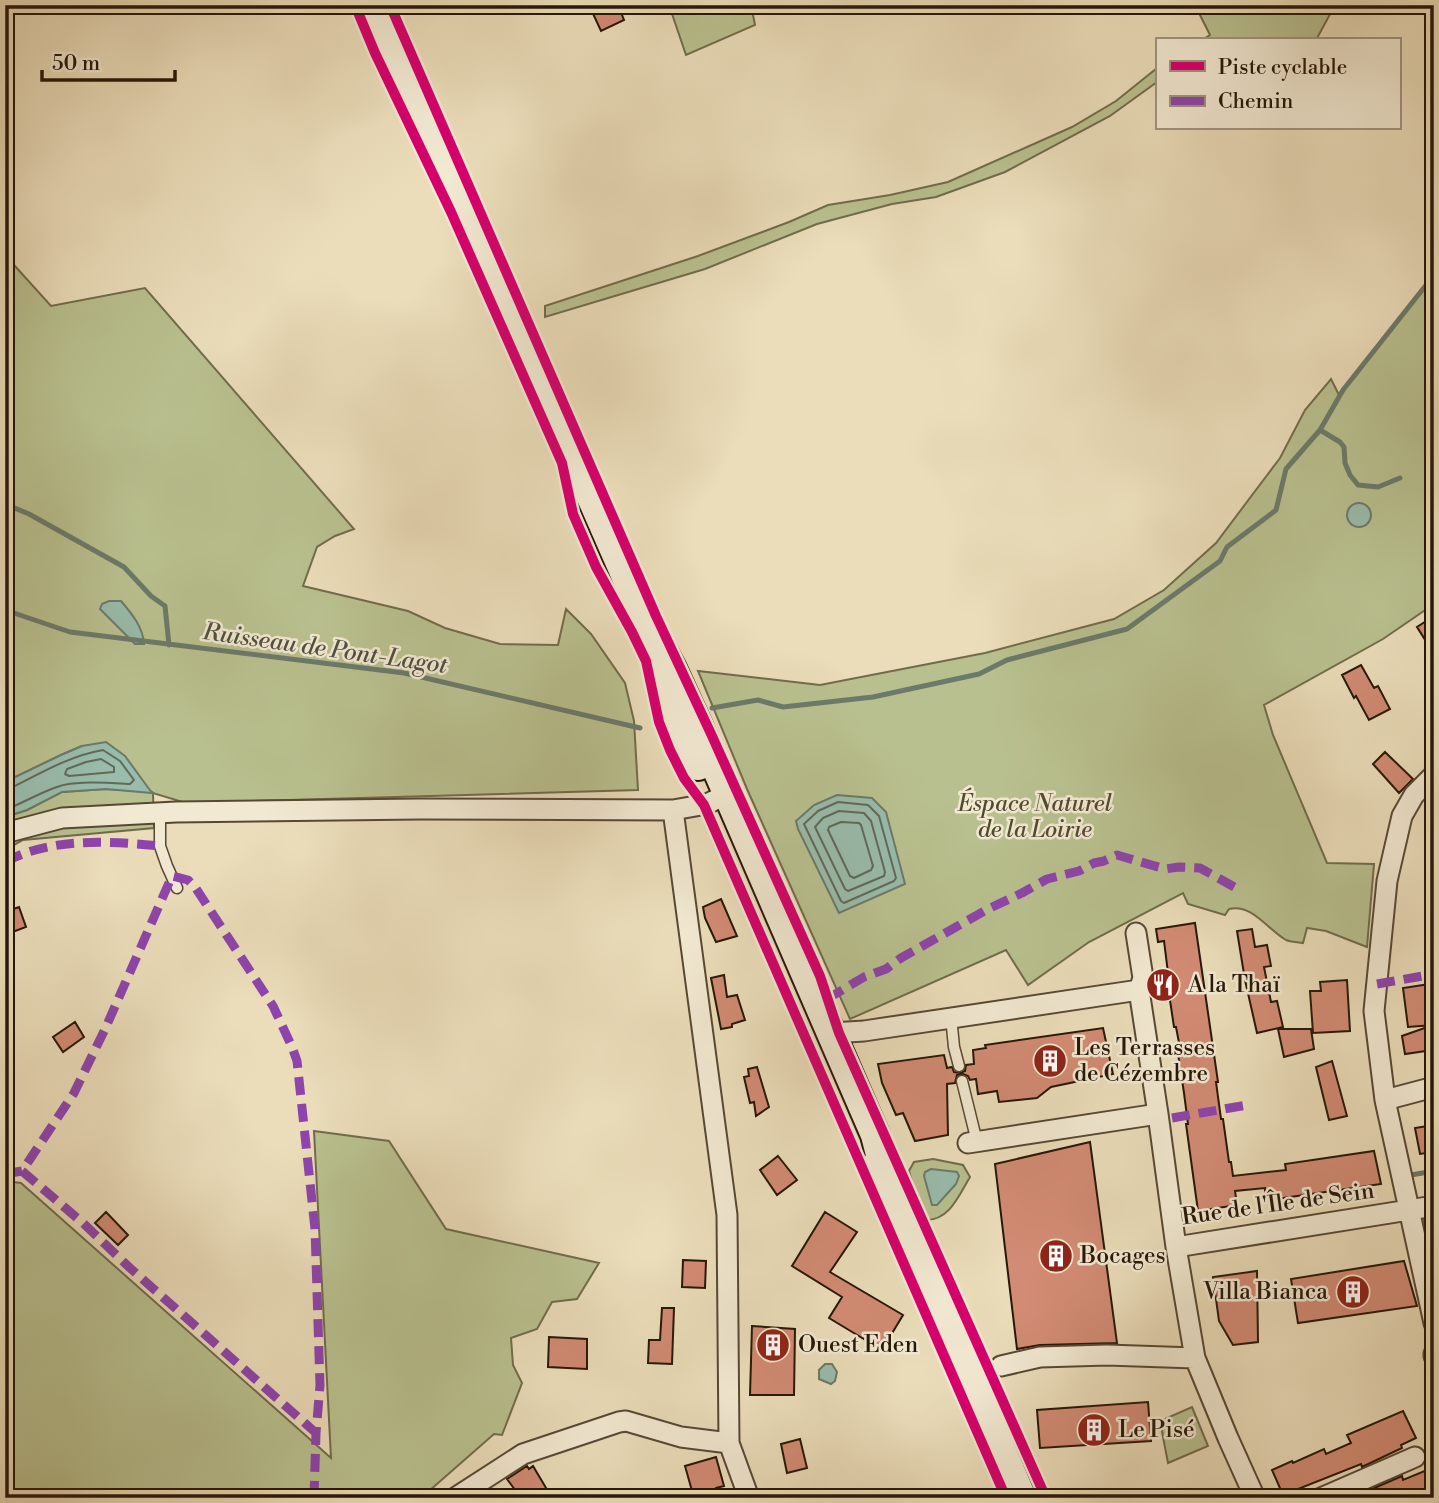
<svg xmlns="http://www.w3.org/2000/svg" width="1439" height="1503" font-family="'Libre Bodoni',serif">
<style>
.green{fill:#b9c08f;stroke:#706c4b;stroke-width:2}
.water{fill:#99bcac;stroke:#6b7a6a;stroke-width:2}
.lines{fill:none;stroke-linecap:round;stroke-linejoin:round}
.shore{stroke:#606a5a;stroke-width:2}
.stream{stroke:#6b7a6a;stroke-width:5}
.building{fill:#d28b74;stroke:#261707;stroke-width:2}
.service-casing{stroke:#574834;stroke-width:13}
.minor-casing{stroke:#574834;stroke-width:23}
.secondary-casing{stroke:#261707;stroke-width:32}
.service{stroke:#f2e9d2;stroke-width:10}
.minor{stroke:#f2e9d2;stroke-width:19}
.secondary{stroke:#f2e9d2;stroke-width:28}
.quiet{stroke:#8e44ad;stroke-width:9;stroke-dasharray:18 9;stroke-linecap:butt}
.cycleway-casing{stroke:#f2e9d2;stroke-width:15}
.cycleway{stroke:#d6006c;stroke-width:10}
.labels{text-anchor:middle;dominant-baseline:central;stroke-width:5;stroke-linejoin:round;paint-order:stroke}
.park-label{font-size:23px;font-style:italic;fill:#524a30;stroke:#f2e9d2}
.poi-label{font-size:23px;fill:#261707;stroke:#f2e9d2;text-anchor:start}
.street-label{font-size:23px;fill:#261707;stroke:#f2e9d2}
.water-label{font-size:24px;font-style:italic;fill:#4e5141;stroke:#f2e9d2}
</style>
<rect width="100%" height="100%" fill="#ebddba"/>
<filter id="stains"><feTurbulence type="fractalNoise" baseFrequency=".00286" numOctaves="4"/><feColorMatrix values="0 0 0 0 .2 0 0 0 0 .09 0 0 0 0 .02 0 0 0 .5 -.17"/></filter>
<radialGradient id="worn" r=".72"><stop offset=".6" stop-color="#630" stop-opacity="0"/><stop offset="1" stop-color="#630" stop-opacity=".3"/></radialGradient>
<path class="green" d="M 669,5 L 751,5 L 755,25 L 686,55 Z
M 1195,5 L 1335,5 L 1316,40 L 1202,40 L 1210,35 Z
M 1157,68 L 1157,82 L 1110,116 L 1005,172 L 936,197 L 892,204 L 817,224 L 705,269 L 545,317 L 545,306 L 698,256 L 789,222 L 828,205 L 890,195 L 948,182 L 1072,127 L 1116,101 Z
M 5,255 L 51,306 L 145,288 L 354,529 L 335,536 L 317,547 L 303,586 L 408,611 L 445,628 L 500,644 L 558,645 L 566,609 L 591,634 L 625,683 L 634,721 L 638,790 L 186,803 L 153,793 L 154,828 L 23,840 L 5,850 L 5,817 L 27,810 L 61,792 L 106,789 L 152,792 L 82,746 L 61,755 L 5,782 Z
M 1434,275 L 1434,604 L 1383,639 L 1264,705 L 1273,735 L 1327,863 L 1374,864 L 1367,947 L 1326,931 L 1307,928 L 1303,943 C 1298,942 1291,942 1286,940 C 1268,930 1252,903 1229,909 L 1225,915 L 1188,904 L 1183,893 L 1089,942 L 1028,985 L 1006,950 L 850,1019 L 747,789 L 698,671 L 820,685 L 985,653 L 1114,619 L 1164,590 L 1216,543 L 1280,458 L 1305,410 L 1331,379 L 1340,397 L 1343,390 Z
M 314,1131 L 389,1141 L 446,1229 L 599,1263 L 577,1299 L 552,1302 L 537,1329 L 511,1338 L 513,1365 L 522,1383 L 502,1435 L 494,1434 L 421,1498 L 5,1498 L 5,1181 L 21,1183 L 331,1458 Z
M 933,1159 L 963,1165 L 970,1177 C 959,1195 950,1220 926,1220 L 915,1193 L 909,1171 L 914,1162 Z
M 1434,1206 L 1434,1267 L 1421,1208 Z
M 1192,1407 L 1208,1446 L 1168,1463 L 1160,1421 Z"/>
<path class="water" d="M1347 515a12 12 0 1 1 24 0a12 12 0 1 1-24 0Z
M 109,601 L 121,601 C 132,614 143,627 144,644 L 135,644 L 100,609 L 102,604 Z
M 106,742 L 125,756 L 152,793 L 106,789 L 62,792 L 27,810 L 5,817 L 5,782 L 61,755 L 82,746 Z
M 837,795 L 872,798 L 886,812 L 905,884 L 839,913 L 798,829 L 796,821 L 814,805 Z
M 931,1169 L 957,1172 L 959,1176 L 956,1184 L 937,1205 L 932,1205 L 924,1176 L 925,1172 Z
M 825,1364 L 832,1364 L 837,1372 L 835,1381 L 831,1384 L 819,1379 L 819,1370 Z"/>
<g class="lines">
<path class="shore" d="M 101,759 L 114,767 L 114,772 L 69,776 L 65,774 L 67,769 L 86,762 Z
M 5,788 L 11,788 C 41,773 69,756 103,750 L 120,761 L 134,780 L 130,784 C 112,783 74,780 57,787 C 39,793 23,803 5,810
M 838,802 L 868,805 L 879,816 L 896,878 L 894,881 L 844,903 L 841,901 L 804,824 L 818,811 Z
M 839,811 L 864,813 L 871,821 L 885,872 L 884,876 L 848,891 L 845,889 L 815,827 L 823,818 Z
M 841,822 L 859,823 L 861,825 L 873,866 L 871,870 L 854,878 L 850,876 L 828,830 L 829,827 Z"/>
<path class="stream" d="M 1320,430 L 1340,442 L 1344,447 L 1345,463 L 1350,475 L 1358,485 L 1378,487 L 1400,478
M 5,504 L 29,514 L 124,567 L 151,596 L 165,606 L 169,645
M 5,610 L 70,632 L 404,673 L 640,728
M 712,708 L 758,700 L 783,707 L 873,697 L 979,674 L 1007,660 L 1127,629 L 1220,561 L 1227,547 L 1276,510 L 1286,469 L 1320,430 L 1343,390 L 1434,275
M 1411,1175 L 1434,1171"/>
</g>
<path class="building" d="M 589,5 L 618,5 L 624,20 L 601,31 Z
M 1434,616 L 1434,654 L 1417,627 Z
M 1361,665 L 1374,688 L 1378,686 L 1390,709 L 1369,720 L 1356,696 L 1354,698 L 1342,675 Z
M 1385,752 L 1413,779 L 1399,793 L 1373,764 Z
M 721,899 L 737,936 L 716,942 L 705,918 L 703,907 Z
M 19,907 L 26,927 L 10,933 L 5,920 L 5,912 Z
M 1195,923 L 1218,1082 L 1216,1082 L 1221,1119 L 1223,1119 L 1229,1162 L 1231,1162 L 1233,1176 L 1286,1170 L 1285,1164 L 1374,1151 L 1381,1184 L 1276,1199 L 1275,1192 L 1265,1193 L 1265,1188 L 1235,1191 L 1237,1205 L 1198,1211 L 1186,1124 L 1188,1124 L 1184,1093 L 1178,1054 L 1181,1053 L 1176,1027 L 1174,1027 L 1168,987 L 1165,988 L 1163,974 L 1168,973 L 1164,941 L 1158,942 L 1156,929 Z
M 1252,929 L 1255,947 L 1267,945 L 1271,966 L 1264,967 L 1271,1002 L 1277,1001 L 1283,1027 L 1257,1033 L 1245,980 L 1237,931 Z
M 724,975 L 727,997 L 737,995 L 745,1020 L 732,1024 L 732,1027 L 721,1029 L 711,978 Z
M 1347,980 L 1350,1031 L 1313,1033 L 1310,991 L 1321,991 L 1320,982 Z
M 1430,984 L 1433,1002 L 1434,1025 L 1408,1027 L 1403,988 Z
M 75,1022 L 84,1037 L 63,1052 L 53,1037 Z
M 1430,1026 L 1433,1050 L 1405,1054 L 1402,1036 Z
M 1103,1028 L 1113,1074 L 1051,1087 L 1037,1098 L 999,1102 L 997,1091 L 978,1094 L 976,1079 L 970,1080 L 968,1076 L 963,1074 L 957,1075 L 955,1083 L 947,1084 L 948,1135 L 915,1141 L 903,1113 L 896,1115 L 882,1083 L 878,1064 L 944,1055 L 947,1068 L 952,1067 L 954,1072 L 960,1073 L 965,1071 L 966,1065 L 974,1064 L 973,1050 L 986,1048 L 985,1045 Z
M 1278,1029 L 1311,1029 L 1314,1049 L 1284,1057 Z
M 1332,1061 L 1347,1116 L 1329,1120 L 1316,1067 Z
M 757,1067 L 769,1107 L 756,1116 L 754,1102 L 750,1103 L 744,1077 L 749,1076 L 748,1069 Z
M 1434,1125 L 1434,1152 L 1420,1154 L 1415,1128 Z
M 1090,1142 L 1117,1343 L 1040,1345 L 1017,1349 L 995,1164 Z
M 778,1156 L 797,1180 L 777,1195 L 760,1170 Z
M 106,1212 L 128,1235 L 118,1245 L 95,1223 Z
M 825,1212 L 857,1232 L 830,1272 L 903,1315 L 882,1350 L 829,1318 L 842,1297 L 792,1266 Z
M 683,1260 L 706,1261 L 705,1288 L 682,1287 Z
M 1404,1261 L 1417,1306 L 1298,1323 L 1291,1279 Z
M 1257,1271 L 1258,1342 L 1233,1345 L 1219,1321 L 1213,1277 Z
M 662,1308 L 674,1308 L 672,1364 L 648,1363 L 649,1340 L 660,1340 Z
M 752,1326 L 795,1329 L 794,1395 L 750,1395 Z
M 549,1337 L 587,1339 L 587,1369 L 548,1367 Z
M 1148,1402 L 1151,1441 L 1040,1448 L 1037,1410 Z
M 1403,1411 L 1416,1438 L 1401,1445 L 1402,1448 L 1362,1467 L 1361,1464 L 1283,1495 L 1272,1470 L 1292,1461 L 1293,1463 L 1324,1449 L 1326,1454 L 1351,1443 L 1347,1435 Z
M 800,1439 L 807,1468 L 787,1473 L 781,1444 Z
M 716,1457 L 724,1486 L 716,1488 L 718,1498 L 694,1498 L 685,1466 Z
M 527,1466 L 529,1469 L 533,1466 L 552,1498 L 521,1498 L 507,1479 Z
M 1427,1470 L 1430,1477 L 1432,1495 L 1425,1498 L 1376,1498 L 1372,1489 L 1402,1476 L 1403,1480 Z"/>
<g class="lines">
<g class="service-casing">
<path id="service" d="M 160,813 L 160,846 L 167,866 L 177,888
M 951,1017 L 954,1047 L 959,1066
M 962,1081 L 977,1142"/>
</g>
<g class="minor-casing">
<path id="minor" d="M 1434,775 L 1414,795 L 1402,816 L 1387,881 L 1374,1011 L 1385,1100 L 1434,1323
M 673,810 L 727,1215 L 729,1443 L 749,1498
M 5,833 L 62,818 L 176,812 L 420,809 L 673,810 L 707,804 L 727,794
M 1136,933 L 1143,978 L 1139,990
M 831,1033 L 864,1031 L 1139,990 L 1158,1114 L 1176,1247 L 1195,1358 L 1228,1438 L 1255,1498
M 1385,1100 L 1434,1087
M 968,1143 L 1158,1114
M 1176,1247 L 1434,1206
M 1434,1356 L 1434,1354
M 1001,1366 L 1040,1357 L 1107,1355 L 1195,1358
M 455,1498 L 523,1454 L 619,1422 L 626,1421 L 681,1437 L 729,1443
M 1321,1498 L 1415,1457"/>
</g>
<g class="secondary-casing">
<path id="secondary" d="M 375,5 L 637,602 L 672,669 L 698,726 L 875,1135 L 886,1178
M 657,669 L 667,705 L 677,731 L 691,748 L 698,766
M 877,1164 L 886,1178 L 892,1191 L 1022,1498"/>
</g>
<use href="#service" class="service"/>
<use href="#minor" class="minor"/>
<use href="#secondary" class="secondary"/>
<path class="quiet" d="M 5,862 C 52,837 109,841 160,846
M 1377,984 L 1434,974
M 827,999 L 864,977 L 886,969 L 901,958 L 988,909 L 1022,893 L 1047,879 L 1079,871 L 1094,863 L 1104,861 L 1117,855 L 1165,869 L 1179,867 L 1200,868 L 1236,888
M 1172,1118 L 1247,1105
M 22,1171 L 83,1223 L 130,1268 L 316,1433
M 5,1174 L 22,1171 L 74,1093 L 106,1027 L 172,876 L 188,880 L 195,887 L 273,1006 L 292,1047 L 297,1061 L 315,1229 L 320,1385 L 316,1433 L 314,1498"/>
<g class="cycleway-casing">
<path id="cycleway" d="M 355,5 L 375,53 L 451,212 L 562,463 L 573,514 L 596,567 L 632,632 L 646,661 L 659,722 L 670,750 L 684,778 L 704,805 L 1006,1498
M 390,5 L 656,616 L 712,736 L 820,976 L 839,1033 L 1046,1498"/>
</g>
<use href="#cycleway" class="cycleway"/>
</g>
<defs>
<g id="restaurant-disc" transform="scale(1.75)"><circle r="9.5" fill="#8f2418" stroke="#f2e9d2"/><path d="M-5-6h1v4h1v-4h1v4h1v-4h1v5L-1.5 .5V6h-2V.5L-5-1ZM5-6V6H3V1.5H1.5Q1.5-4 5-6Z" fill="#fff"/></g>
<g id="building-disc" transform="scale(1.75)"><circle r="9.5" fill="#8f2418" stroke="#f2e9d2"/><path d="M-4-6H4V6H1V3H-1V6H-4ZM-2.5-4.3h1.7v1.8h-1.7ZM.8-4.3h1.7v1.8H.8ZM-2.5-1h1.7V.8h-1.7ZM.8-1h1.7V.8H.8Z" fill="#fff"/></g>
</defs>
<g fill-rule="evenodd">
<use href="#restaurant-disc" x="1163" y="985"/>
<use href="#building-disc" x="1050" y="1061"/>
<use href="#building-disc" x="1056" y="1256"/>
<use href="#building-disc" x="1353" y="1292"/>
<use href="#building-disc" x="773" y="1345"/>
<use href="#building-disc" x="1094" y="1430"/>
</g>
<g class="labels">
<g class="park-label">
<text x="1035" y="804">Éspace Naturel<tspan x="1035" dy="26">de la Loirie</tspan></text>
</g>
<g class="poi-label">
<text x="1188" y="985">A la Thaï</text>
<text x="1074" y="1048">Les Terrasses<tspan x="1074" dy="26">de Cézembre</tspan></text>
<text x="1080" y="1256">Bocages</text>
<text x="1328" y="1292" text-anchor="end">Villa Bianca</text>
<text x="798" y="1345">Ouest Eden</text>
<text x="1118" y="1430">Le Pisé</text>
</g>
<g class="street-label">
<text transform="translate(1278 1204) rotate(-8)">Rue de l'Île de Sein</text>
</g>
<g class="water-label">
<text transform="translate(325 649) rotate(8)">Ruisseau de Pont-Lagot</text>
</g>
</g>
<rect width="1439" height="1503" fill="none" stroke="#ebddba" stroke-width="28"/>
<rect x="7" y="7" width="1425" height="1489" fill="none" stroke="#261707" stroke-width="3.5"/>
<rect x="14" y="14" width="1411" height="1475" fill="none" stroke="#261707" stroke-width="2"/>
<rect x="1156" y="38" width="245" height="91" fill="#f2e9d2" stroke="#a09581" stroke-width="2"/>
<rect x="1170" y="61" width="35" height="10" fill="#d6006c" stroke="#a09581" stroke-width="2"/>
<text x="1218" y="74" font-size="21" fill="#261707">Piste cyclable</text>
<rect x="1170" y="96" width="35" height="10" fill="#8e44ad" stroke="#a09581" stroke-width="2"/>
<text x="1218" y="108" font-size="21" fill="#261707">Chemin</text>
<path d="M42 70v10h133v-10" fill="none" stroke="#261707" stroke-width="3.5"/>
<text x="52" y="70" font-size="21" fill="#261707" stroke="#f2e9d2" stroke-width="5" paint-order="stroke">50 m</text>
<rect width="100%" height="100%" filter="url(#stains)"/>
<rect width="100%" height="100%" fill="url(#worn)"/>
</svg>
